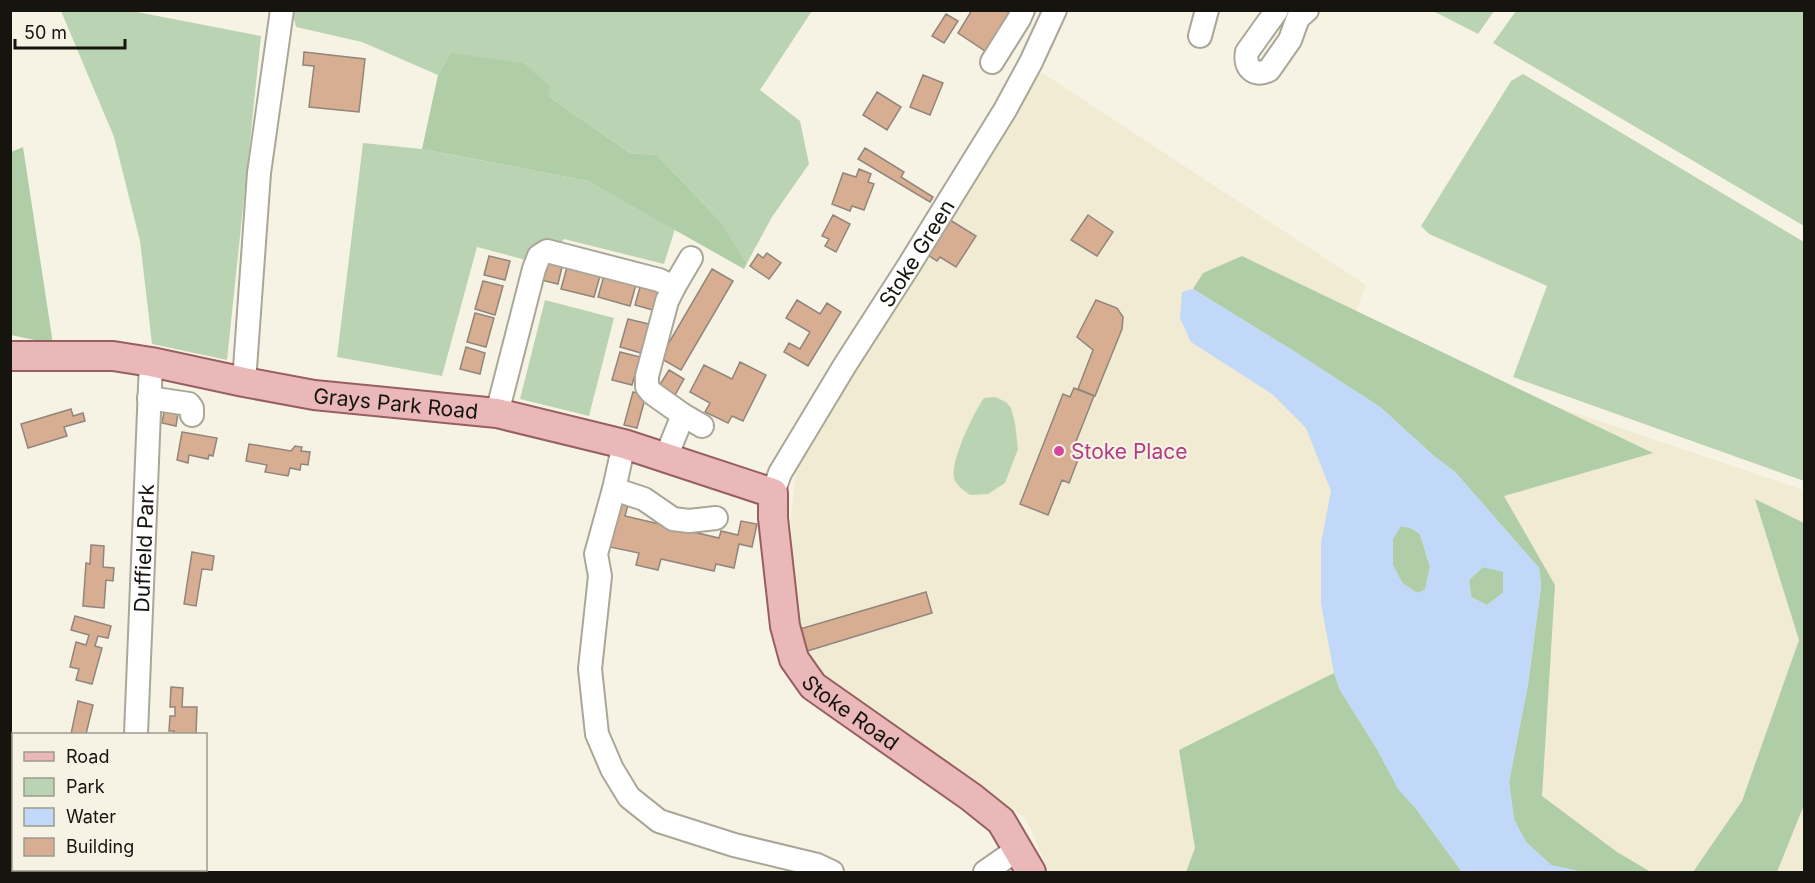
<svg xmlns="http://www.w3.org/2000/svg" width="1815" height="883" font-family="Inter,sans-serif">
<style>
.built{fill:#f1ebd4}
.green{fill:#bad4b3}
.forest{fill:#afcea7}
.water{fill:#c1d8f8;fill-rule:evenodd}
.building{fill:#d7ae91;stroke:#92857c;stroke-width:1.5}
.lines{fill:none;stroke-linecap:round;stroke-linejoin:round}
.minor-casing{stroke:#aaa698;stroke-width:26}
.major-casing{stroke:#975f60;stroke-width:32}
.minor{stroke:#fff;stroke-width:22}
.major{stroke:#ebb8ba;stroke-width:28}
.hotel-dot{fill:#d1479c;stroke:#f7f3e4;stroke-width:2}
.labels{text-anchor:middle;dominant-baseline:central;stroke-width:4.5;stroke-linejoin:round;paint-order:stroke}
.street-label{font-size:21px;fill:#16140f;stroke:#f7f3e4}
.hotel-label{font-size:21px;fill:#b23c85;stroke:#f7f3e4;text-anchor:start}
</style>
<rect width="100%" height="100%" fill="#f7f3e4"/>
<path class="built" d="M 1041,72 L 1366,285 L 1353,318 L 1561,408 L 1804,490 L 1804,872 L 1049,872 L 1026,819 L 816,670 L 808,660 L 800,629 L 792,564 L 791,514 L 796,472 L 805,451 L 863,355 L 995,151 Z"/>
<path class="green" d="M 61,11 L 132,11 L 261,36 L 227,360 L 152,344 L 140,241 L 114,137 Z
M 292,11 L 812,11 L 760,90 L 800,121 L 809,164 L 772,217 L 747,263 L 722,223 L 657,155 L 630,153 L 548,96 L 450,53 L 438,75 L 362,42 L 296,27 Z
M 1433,11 L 1494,11 L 1478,34 Z
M 1516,11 L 1804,11 L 1804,226 L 1493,43 Z
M 1523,74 L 1804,242 L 1804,481 L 1513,377 L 1547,286 L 1429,234 L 1421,226 L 1511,81 Z
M 363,143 L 422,149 L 588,181 L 675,229 L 664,264 L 564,239 L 559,246 L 532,247 L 526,260 L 477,247 L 442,376 L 337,357 Z
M 545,300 L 614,318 L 589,416 L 520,399 Z
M 995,397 L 1006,402 L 1011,408 L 1015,423 L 1018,449 L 1005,483 L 988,494 L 970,495 C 964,490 956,486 954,478 C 950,461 974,412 984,398 Z"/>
<path class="forest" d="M 450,53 L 523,63 L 550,86 L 548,96 L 630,153 L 657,155 L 722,223 L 747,263 L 744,269 L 588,181 L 422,149 L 438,75 Z
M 23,147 L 53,344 L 11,335 L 11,152 Z
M 1242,256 L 1653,453 L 1504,496 L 1555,585 L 1542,796 L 1617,852 L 1651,872 L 1582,872 L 1551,865 L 1526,842 L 1514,820 L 1509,782 L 1528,684 L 1541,586 L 1539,568 L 1455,472 L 1434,456 L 1380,407 L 1292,350 L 1193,289 L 1203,273 Z
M 1755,499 L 1804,523 L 1804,805 L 1777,872 L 1693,872 L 1742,801 L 1799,640 Z
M 1400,526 L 1411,528 L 1420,534 L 1430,567 L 1425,590 L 1417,593 L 1402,583 L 1393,565 L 1393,539 Z
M 1483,567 L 1503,571 L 1503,593 L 1487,605 L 1471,597 L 1469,580 Z
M 1334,673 L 1340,690 L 1377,749 L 1398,788 L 1417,810 L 1462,872 L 1186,872 L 1195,848 L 1179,750 Z"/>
<path class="water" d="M 1193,289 L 1292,350 L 1380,407 L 1434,456 L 1455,472 L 1539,568 L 1541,586 L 1528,684 L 1509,782 L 1514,819 L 1526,842 L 1551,865 L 1582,872 L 1462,872 L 1417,810 L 1398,789 L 1377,749 L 1340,690 L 1334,673 L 1321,604 L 1321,543 L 1331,491 L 1306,428 L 1272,394 L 1191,342 L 1180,318 L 1182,292 ZM 1401,526 L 1411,528 L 1420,534 L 1430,567 L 1425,590 L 1417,593 L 1402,583 L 1393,565 L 1393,539 ZM 1483,567 L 1503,572 L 1503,593 L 1487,605 L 1471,597 L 1469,580 Z"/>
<path class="building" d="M 972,10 L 1005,10 L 1009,13 L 985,51 L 958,33 Z
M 946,14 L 958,21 L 944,43 L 932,36 Z
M 304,52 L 365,59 L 359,112 L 309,107 L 314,66 L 303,65 Z
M 923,75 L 943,83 L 930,115 L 910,107 Z
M 877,92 L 901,107 L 887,130 L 863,115 Z
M 865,148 L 904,172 L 901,177 L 933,197 L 930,202 L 858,159 Z
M 859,169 L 871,174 L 868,182 L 874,184 L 864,210 L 852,206 L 850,211 L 832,204 L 843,173 L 856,177 Z
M 833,215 L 850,224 L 836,252 L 825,246 L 829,239 L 822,236 Z
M 1088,215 L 1113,232 L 1097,256 L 1071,240 Z
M 950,220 L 976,236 L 956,267 L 940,257 L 937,261 L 928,255 Z
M 767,253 L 781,263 L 769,279 L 750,266 L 758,254 L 763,258 Z
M 489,256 L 510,261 L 505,280 L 484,275 Z
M 545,263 L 562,267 L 558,284 L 541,280 Z
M 567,267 L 600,276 L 594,297 L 561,289 Z
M 712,269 L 733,281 L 681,370 L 660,358 Z
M 605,272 L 637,281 L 630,306 L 598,297 Z
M 483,281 L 503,286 L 495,315 L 475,309 Z
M 640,287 L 658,292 L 653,310 L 635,305 Z
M 797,300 L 820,314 L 827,303 L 841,312 L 808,366 L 784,352 L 789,343 L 800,349 L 810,332 L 786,318 Z
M 1096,300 L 1117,308 L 1123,317 L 1122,329 L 1095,396 L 1078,389 L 1093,350 L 1077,337 Z
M 475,313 L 494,318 L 486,347 L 467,342 Z
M 628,319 L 649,324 L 641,353 L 620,347 Z
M 466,347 L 485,353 L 480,374 L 460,369 Z
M 620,352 L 640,357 L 632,385 L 612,380 Z
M 740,362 L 766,375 L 743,421 L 732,416 L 728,423 L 705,412 L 710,403 L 690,392 L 704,365 L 732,379 Z
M 669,370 L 684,379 L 675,395 L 659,386 Z
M 1074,388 L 1094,396 L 1073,449 L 1081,452 L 1069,483 L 1062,480 L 1048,515 L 1020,504 L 1063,394 L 1070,397 Z
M 633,392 L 646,395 L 637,428 L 624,425 Z
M 165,406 L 179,408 L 176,426 L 162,423 Z
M 71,409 L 73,416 L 83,413 L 85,421 L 64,427 L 67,436 L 28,448 L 21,424 Z
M 182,432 L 217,438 L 213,456 L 209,455 L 208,459 L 189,455 L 188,463 L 177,460 Z
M 249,444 L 291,451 L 295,446 L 302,447 L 301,451 L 310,452 L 308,465 L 301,464 L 300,470 L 290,468 L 288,476 L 265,472 L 267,465 L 246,461 Z
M 617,494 L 630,497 L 625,516 L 719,538 L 721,531 L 738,535 L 741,521 L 757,524 L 752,547 L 739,544 L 734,568 L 716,564 L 714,571 L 661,559 L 658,570 L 636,565 L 639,553 L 605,546 Z
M 91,545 L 104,546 L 103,567 L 114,568 L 113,581 L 106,580 L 104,608 L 83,606 L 86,563 L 90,564 Z
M 192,552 L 214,556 L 212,570 L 202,569 L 196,606 L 184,604 Z
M 926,592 L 932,613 L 804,652 L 800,629 Z
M 75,616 L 111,626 L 108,638 L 98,636 L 95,646 L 102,648 L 92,684 L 76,680 L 79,669 L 70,667 L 76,642 L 86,645 L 89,635 L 71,630 Z
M 171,687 L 183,688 L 182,707 L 197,707 L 196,734 L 174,734 L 174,731 L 169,731 L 170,716 L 175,716 L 175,707 L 170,707 Z
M 78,701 L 93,705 L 86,734 L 71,734 Z
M 49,870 L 73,870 L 73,872 L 46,872 Z"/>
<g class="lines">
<g class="minor-casing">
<g id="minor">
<path d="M 1277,10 L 1247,52 C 1244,67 1254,78 1269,70 L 1290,40 L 1298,18 L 1307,10"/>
<path d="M 1200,36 L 1207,10"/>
<path d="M 992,62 L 1019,19 L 1023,10"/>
<path d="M 674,287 L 691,258"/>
<path d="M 244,382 L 259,173 L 282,10"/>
<path d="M 149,398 L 189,404 L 192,408 L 192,415"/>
<path d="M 497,413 L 534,269 L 539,256 L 547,251 L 659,280 L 674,287 L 667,301 L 647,376 L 647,387 L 652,393 L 683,415 L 666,457"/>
<path d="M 683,415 L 702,426"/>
<path d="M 624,444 L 614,489 L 596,554 L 600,576 L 590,669 L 597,734 L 612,769 L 629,797 L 659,821 L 734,845 L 817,865 L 832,872"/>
<path d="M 614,489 L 644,499 L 673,519 L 689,521 L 716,518"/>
<path id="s1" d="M 773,493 L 780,473 L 845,365 L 908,267 L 1005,110 L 1031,62 L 1055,10"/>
<path id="s2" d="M 136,734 L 151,362"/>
<path d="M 985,872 L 1018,849"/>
</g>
</g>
<g class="major-casing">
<g id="major">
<path id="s3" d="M 10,356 L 113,356 L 151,362 L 244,382 L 314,395 L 497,413 L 624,444 L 773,493 L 773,518 L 785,626 L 794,659 L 813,686 L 971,797 L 1001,821 L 1031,872"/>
</g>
</g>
<use href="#minor" class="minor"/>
<use href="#major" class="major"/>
</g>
<circle class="hotel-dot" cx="1059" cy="451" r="6"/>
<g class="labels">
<g class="street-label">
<text stroke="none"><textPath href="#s1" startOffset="280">Stoke Green</textPath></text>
<text stroke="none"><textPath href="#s3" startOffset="390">Grays Park Road</textPath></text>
<text stroke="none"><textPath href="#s2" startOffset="186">Duffield Park</textPath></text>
<text stroke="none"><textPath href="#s3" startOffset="1026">Stoke Road</textPath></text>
</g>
<g class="hotel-label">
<text x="1071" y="451">Stoke Place</text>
</g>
</g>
<rect width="1815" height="883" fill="none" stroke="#16140f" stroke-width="24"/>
<rect x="12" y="733" width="195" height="138" fill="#f7f3e4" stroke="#9d9a8f" stroke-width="1.5"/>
<rect x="24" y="752" width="30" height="9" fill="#ebb8ba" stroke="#9d9a8f" stroke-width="1.5"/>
<text x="66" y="763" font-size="18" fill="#16140f">Road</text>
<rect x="24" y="778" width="30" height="18" fill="#bad4b3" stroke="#9d9a8f" stroke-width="1.5"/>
<text x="66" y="793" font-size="18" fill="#16140f">Park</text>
<rect x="24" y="808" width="30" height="18" fill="#c1d8f8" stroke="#9d9a8f" stroke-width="1.5"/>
<text x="66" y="823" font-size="18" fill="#16140f">Water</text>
<rect x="24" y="838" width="30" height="18" fill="#d7ae91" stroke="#9d9a8f" stroke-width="1.5"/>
<text x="66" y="853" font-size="18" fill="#16140f">Building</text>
<path d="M15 39v9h110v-9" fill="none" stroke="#16140f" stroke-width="3"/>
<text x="24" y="39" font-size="18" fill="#16140f" stroke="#f7f3e4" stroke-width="4.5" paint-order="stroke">50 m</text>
</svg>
